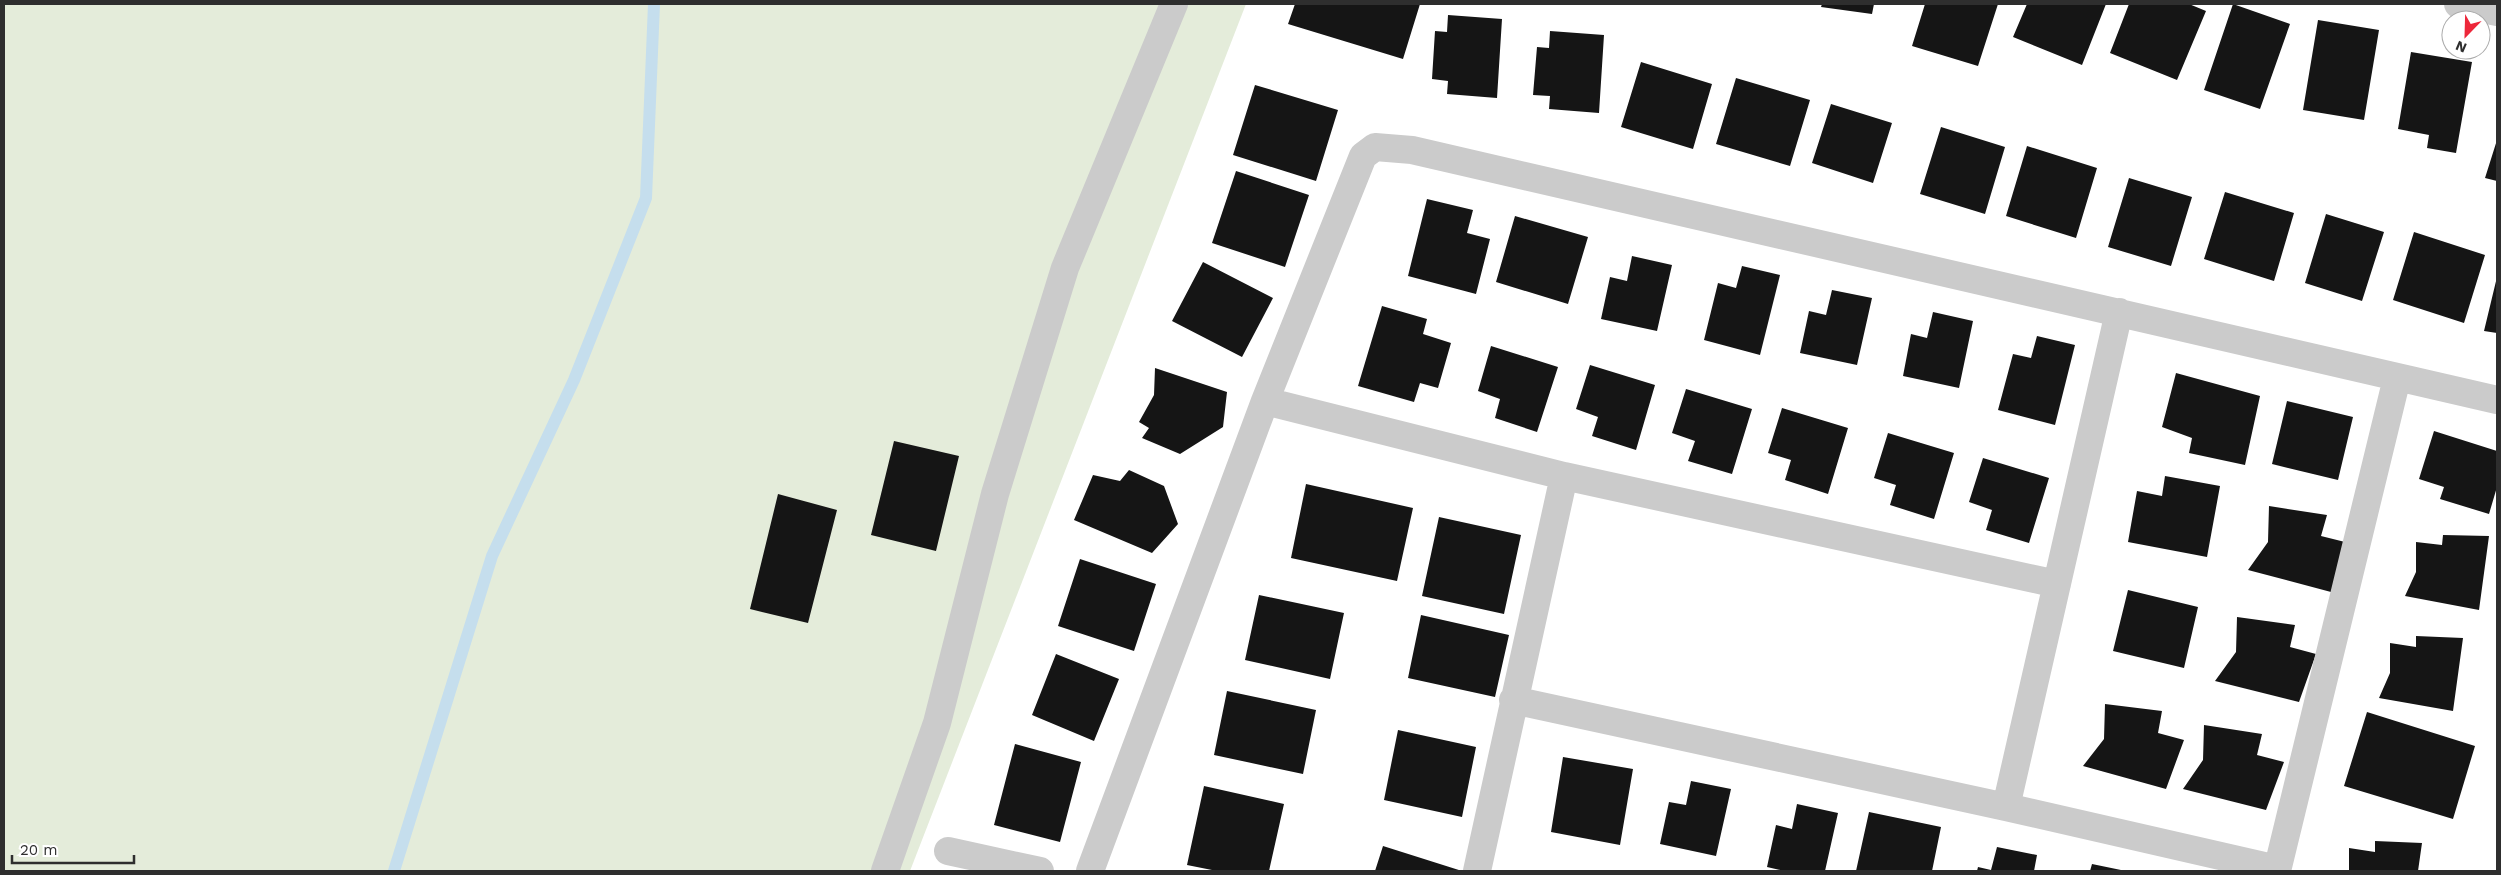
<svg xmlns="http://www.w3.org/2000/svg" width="2501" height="875" font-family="'Work Sans',sans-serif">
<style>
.green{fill:#e4ecda}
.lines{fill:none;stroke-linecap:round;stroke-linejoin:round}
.stream{stroke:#c5deed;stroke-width:12}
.building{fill:#151515}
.street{stroke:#cbcbcb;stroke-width:28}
</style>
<rect width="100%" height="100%" fill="#fff"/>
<path class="green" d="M 4,4 L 1246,4 L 910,871 L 4,871 Z"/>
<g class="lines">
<path class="stream" d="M 394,871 L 492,556 L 574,380 L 646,198 L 654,4"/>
</g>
<path class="building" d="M 1295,4 L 1420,4 L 1403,59 L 1288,24 Z
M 1822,4 L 1874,4 L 1872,14 L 1821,7 Z
M 1925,4 L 1998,4 L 1978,66 L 1912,46 Z
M 2027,4 L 2106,4 L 2082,65 L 2013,37 Z
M 2129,4 L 2189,4 L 2206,11 L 2177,80 L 2110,53 Z
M 2233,4 L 2290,24 L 2260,109 L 2204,90 Z
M 1448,15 L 1502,19 L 1497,98 L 1447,94 L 1448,81 L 1432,79 L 1435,31 L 1447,32 Z
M 2318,20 L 2379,30 L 2364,120 L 2303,110 Z
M 1550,31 L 1604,35 L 1599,113 L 1549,109 L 1550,96 L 1533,95 L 1537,47 L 1549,48 Z
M 2411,52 L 2472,62 L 2456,153 L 2427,148 L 2429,135 L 2398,129 Z
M 1641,62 L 1712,84 L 1693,149 L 1621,127 Z
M 1736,78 L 1810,100 L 1790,166 L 1716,144 Z
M 1255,85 L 1338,110 L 1316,181 L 1233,155 Z
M 1831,104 L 1892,123 L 1873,183 L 1812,163 Z
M 1941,127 L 2005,147 L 1985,214 L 1920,194 Z
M 2497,140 L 2497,181 L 2485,178 Z
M 2027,146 L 2097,168 L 2076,238 L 2006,216 Z
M 1236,171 L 1309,195 L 1285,267 L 1212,243 Z
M 2129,178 L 2192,197 L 2171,266 L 2108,247 Z
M 2225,192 L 2294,213 L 2274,281 L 2204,259 Z
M 1427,199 L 1473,210 L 1467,233 L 1490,239 L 1476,294 L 1408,276 Z
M 2326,214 L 2384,232 L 2362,301 L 2305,283 Z
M 1515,216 L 1588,237 L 1568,304 L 1496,282 Z
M 2414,232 L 2485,255 L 2464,323 L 2393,300 Z
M 1632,256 L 1672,265 L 1657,331 L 1601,319 L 1610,277 L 1627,281 Z
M 1203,262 L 1273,298 L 1242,357 L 1172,321 Z
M 1742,266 L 1780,275 L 1760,355 L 1704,340 L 1718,283 L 1736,288 Z
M 2497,277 L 2497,333 L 2484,331 Z
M 1832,290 L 1872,298 L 1857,365 L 1800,353 L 1809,311 L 1826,315 Z
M 1382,306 L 1427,319 L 1423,334 L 1451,343 L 1438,388 L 1420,383 L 1414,402 L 1358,386 Z
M 1933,312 L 1973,321 L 1959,388 L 1903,376 L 1911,334 L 1927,338 Z
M 2037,336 L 2075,345 L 2055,425 L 1998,410 L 2013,354 L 2031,358 Z
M 1491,346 L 1558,367 L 1537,432 L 1495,418 L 1500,399 L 1478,391 Z
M 1590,365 L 1655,385 L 1636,450 L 1592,436 L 1598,417 L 1576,409 Z
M 1155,368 L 1227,392 L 1223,427 L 1180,454 L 1142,438 L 1149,428 L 1139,422 L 1154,395 Z
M 2176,373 L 2260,396 L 2245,465 L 2189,453 L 2192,438 L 2162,427 Z
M 1686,389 L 1752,409 L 1732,474 L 1688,461 L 1695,441 L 1672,433 Z
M 2287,401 L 2353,417 L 2338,480 L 2272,464 Z
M 1782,408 L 1848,428 L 1828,494 L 1785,480 L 1791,460 L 1768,453 Z
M 2434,431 L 2497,451 L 2497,487 L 2489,514 L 2440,499 L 2444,487 L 2419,479 Z
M 1888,433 L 1954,453 L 1934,519 L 1890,505 L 1896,485 L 1874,478 Z
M 894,441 L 959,456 L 936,551 L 871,535 Z
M 1983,458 L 2049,478 L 2029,543 L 1986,530 L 1992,510 L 1969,502 Z
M 1129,470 L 1164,486 L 1178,524 L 1152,553 L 1074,520 L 1093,475 L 1120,481 Z
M 2165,476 L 2220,486 L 2207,557 L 2128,542 L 2137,491 L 2162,496 Z
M 1306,484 L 1413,508 L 1397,581 L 1291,558 Z
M 778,494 L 837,510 L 808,623 L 750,609 Z
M 2269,506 L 2327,515 L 2321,536 L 2349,543 L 2331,592 L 2248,570 L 2268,542 Z
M 1439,517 L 1521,535 L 1504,614 L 1422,596 Z
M 2443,535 L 2489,536 L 2479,610 L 2405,596 L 2416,572 L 2416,542 L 2442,545 Z
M 1080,559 L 1156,584 L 1134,651 L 1058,626 Z
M 2128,590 L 2198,607 L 2184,668 L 2113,651 Z
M 1259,595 L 1344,613 L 1330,679 L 1245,660 Z
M 1421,615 L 1509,635 L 1495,697 L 1408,678 Z
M 2237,617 L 2295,625 L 2290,647 L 2316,654 L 2299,702 L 2215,681 L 2236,652 Z
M 2416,636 L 2463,638 L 2453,711 L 2379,698 L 2390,673 L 2390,643 L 2416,647 Z
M 1056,654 L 1119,679 L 1094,741 L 1032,715 Z
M 1227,691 L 1316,710 L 1303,774 L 1214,755 Z
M 2105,704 L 2162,711 L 2158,733 L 2184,740 L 2166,789 L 2083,766 L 2104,739 Z
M 2367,712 L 2475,746 L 2453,819 L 2344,786 Z
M 2204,725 L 2262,734 L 2257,755 L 2284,762 L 2266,810 L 2183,789 L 2203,760 Z
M 1398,730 L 1476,747 L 1462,817 L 1384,800 Z
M 1015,744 L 1081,762 L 1060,842 L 994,825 Z
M 1563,757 L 1633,769 L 1620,845 L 1551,832 Z
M 1691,781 L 1731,789 L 1716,856 L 1660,844 L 1669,802 L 1686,805 Z
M 1204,786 L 1284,804 L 1269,871 L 1217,871 L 1187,865 Z
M 1797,804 L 1838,813 L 1825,871 L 1785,871 L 1767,867 L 1776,825 L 1792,829 Z
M 1869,812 L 1941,827 L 1932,871 L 1856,871 Z
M 2375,841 L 2422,843 L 2418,871 L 2349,871 L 2349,848 L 2375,852 Z
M 1383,846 L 1462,871 L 1375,871 Z
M 1997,847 L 2037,855 L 2034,871 L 1977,871 L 1978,867 L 1991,870 Z
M 2092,864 L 2121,870 L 2121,871 L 2090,871 Z"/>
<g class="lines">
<path class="street" d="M 2458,4 L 2497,12
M 1265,401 L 1564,476 L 2057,584
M 1513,700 L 2006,807 L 2277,869
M 2006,807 L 2119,312
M 948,851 L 1040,871
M 885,871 L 937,723 L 995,494 L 1065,268 L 1174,4
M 1090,871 L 1265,401 L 1363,156 L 1375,147 L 1412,150 L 2497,400
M 1477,871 L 1564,476
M 2277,871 L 2397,378"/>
</g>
<rect width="2501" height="875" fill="none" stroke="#2e2e2e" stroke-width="10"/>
<g transform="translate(2466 35) rotate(203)"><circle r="24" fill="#ffffff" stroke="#ababab"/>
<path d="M0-4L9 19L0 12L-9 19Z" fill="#ed273a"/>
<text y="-8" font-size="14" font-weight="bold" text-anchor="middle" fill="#2e2e2e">N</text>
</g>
<path d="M12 855v8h122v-8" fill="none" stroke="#2e2e2e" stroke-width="2.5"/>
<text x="20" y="855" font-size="15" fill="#2e2e2e" stroke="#ffffff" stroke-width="4" paint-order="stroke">20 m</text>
</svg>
